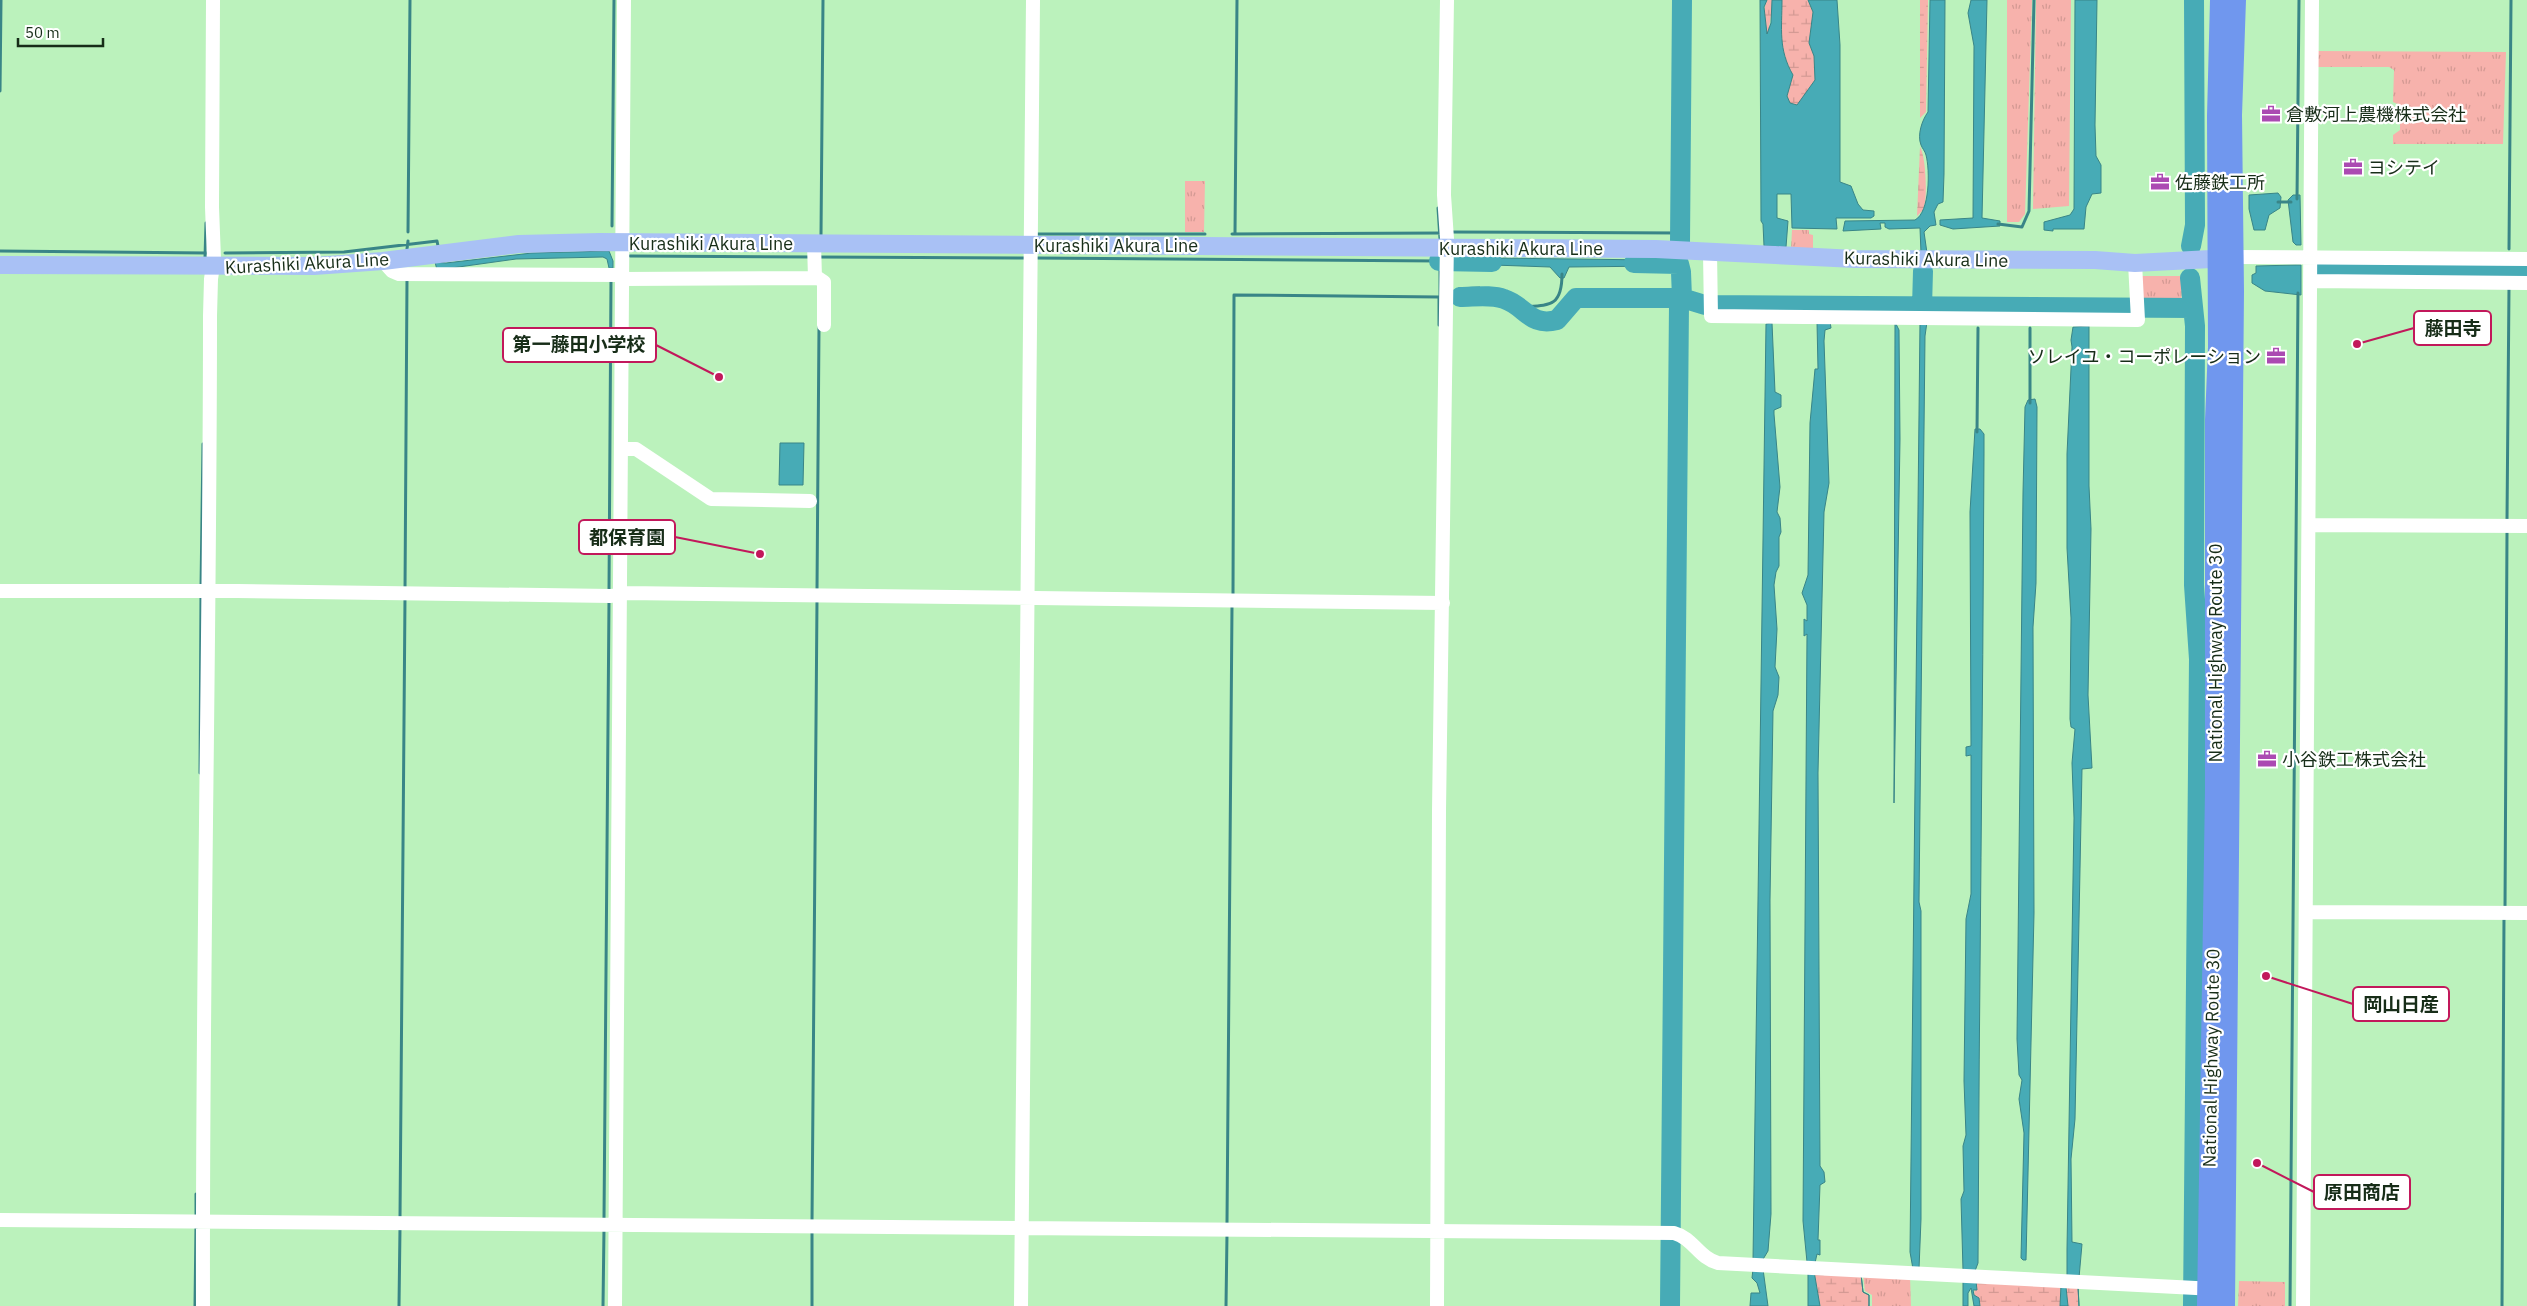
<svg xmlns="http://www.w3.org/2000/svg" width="2527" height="1306" font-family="'IBM Plex Sans','Noto Sans JP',sans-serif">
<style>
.grass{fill:url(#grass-tufts)}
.wetland{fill:url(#wetland-marsh)}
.water{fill:#47abb6;stroke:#398587}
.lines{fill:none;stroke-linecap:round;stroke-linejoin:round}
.stream{stroke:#398587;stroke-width:3}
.river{stroke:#47abb6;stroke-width:20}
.minor{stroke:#fff;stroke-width:14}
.major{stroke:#a9c1f5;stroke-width:18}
.highway{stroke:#7097ee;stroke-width:20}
.labels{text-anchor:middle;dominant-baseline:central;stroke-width:4.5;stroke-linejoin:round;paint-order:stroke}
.poi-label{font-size:18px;fill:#172d18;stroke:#fff;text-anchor:start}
.street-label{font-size:18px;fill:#172d18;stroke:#fff}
.leader{fill:none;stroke:#c2185b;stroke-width:2}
.callout-dot{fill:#c2185b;stroke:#fff;stroke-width:2}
.callout{fill:#fff;stroke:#c2185b;stroke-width:2}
.callout-label{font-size:19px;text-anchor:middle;font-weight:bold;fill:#172d18}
</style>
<defs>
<pattern id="grass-tufts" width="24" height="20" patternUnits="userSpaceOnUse" patternTransform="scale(1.25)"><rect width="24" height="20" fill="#f7b2ac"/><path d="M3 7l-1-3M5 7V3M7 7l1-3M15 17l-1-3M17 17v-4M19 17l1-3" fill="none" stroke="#d39993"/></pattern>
<pattern id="wetland-marsh" width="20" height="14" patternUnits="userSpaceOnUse" patternTransform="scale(1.25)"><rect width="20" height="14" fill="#f7b2ac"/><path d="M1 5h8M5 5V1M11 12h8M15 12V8" fill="none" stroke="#d39993"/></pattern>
</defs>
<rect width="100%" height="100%" fill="#bbf2bc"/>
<path class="grass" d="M 2007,0 L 2032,0 L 2025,214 L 2019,222 L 2007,222 Z
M 2036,0 L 2071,0 L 2069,206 L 2033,209 Z
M 2318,51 L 2506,52 L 2503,144 L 2393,144 L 2393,135 L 2400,130 L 2400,105 L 2393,102 L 2394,70 L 2389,67 L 2318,67 Z
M 1185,181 L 1205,181 L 1204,232 L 1185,232 Z
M 1792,230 L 1809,230 L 1809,234 L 1813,235 L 1813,251 L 1791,250 Z
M 2141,276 L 2183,276 L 2181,303 L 2141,303 Z
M 1863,1274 L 1910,1276 L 1911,1306 L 1872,1306 L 1872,1295 L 1865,1291 Z
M 2239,1281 L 2285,1282 L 2285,1306 L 2238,1306 Z"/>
<path class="wetland" d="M 1767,0 L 1772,0 L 1773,3 L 1768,34 L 1766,34 C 1766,22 1762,10 1767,0 Z
M 1782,0 L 1808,0 L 1813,12 L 1809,43 L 1814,55 L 1815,80 L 1798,105 L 1790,103 L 1787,96 L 1793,75 C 1778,49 1782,29 1782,0 Z
M 1920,0 L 1928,0 L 1926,112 L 1920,118 Z
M 1920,147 C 1926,156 1928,200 1923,210 C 1921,212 1919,214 1917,216 Z
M 1814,1271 L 1861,1274 L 1863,1292 L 1869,1295 L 1869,1306 L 1820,1306 Z
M 1976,1281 L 2061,1285 L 2060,1306 L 1980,1306 L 1979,1298 L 1974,1295 Z
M 2066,1286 L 2078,1286 L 2078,1306 L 2068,1306 Z"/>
<path class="water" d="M 1760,0 L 1767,0 L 1764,7 L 1767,34 L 1771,23 L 1772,0 L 1782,0 C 1782,29 1778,49 1793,75 L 1787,96 L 1790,103 L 1797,105 L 1815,80 L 1814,56 L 1809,43 L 1813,12 L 1808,0 L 1837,0 L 1840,45 L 1840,182 L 1851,186 L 1858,204 L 1863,210 L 1874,211 L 1874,216 L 1871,218 L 1836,218 L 1837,229 L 1792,228 L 1791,194 L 1777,194 L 1777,218 L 1788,221 L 1786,247 L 1764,246 L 1763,224 L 1761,221 Z
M 1930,0 L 1945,0 L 1944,174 L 1943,202 L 1938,204 L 1934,212 L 1936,225 L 1930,226 L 1924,232 L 1927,253 L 1921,253 L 1920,228 L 1889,229 L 1885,227 L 1885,223 L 1880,223 L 1881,229 L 1843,231 L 1845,221 L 1915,220 C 1930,212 1930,170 1926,155 C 1925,151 1922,148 1921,145 C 1917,135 1922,120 1928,112 Z
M 1971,0 L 1987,0 L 1982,218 L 2000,221 L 2000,226 L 1953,229 L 1940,225 L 1940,220 L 1973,218 L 1974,46 L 1968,13 Z
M 2075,0 L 2097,0 L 2095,125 L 2096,156 L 2101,165 L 2101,193 L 2092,194 L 2086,207 L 2084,229 L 2053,229 L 2053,231 L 2044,230 L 2044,222 L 2070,215 L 2074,209 Z
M 2278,193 L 2281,197 L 2280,208 L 2269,215 L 2265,230 L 2254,230 L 2249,209 L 2249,195 Z
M 2293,195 L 2300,195 L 2301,245 L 2296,245 L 2293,242 L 2288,200 Z
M 609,251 L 613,261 L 613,268 L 609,268 L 607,259 L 603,257 L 516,259 L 437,270 L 435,262 L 446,263 L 532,253 Z
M 1492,258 L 1653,260 L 1661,261 L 1661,266 L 1569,267 L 1564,278 L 1560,278 L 1550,267 L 1465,264 L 1466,259 Z
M 2296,265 L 2301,265 L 2301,295 L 2265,291 L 2252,283 L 2252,275 L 2256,273 L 2256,266 Z
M 1480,287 L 1483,292 L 1488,292 L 1489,300 L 1450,299 L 1450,295 L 1458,288 Z
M 1830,321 L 1831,328 L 1825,330 L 1824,341 L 1829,483 L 1824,512 L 1818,773 L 1820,1166 L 1824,1172 L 1825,1182 L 1820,1185 L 1818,1240 L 1820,1240 L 1820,1255 L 1817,1254 L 1815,1263 L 1807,1262 L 1803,1221 L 1807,634 L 1804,636 L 1804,619 L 1807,621 L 1807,605 L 1802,593 L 1808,575 L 1810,423 L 1815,369 L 1818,369 L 1817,322 Z
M 1895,322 L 1899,330 L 1900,439 L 1894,803 Z
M 1920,322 L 1927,322 L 1925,336 L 1919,902 L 1921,911 L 1921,1219 L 1919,1269 L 1913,1269 L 1910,1252 Z
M 1772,323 L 1775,392 L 1781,395 L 1781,407 L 1774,410 L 1774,414 L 1780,487 L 1777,512 L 1780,518 L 1781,532 L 1779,537 L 1779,566 L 1776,572 L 1774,585 L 1777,629 L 1775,667 L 1779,677 L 1778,695 L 1773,711 L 1770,900 L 1771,1214 L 1768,1251 L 1762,1261 L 1753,1260 L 1766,324 Z
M 2089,326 L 2089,486 L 2091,529 L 2088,695 L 2092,768 L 2082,769 L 2075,1119 L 2071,1159 L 2072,1242 L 2082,1244 L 2079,1278 L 2067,1277 L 2067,1249 L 2074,818 L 2072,763 L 2075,729 L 2071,727 L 2070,719 L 2071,618 L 2067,548 L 2067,454 L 2072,347 L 2071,340 L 2073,327 Z
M 2035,399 L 2037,407 L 2036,583 L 2033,627 L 2034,913 L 2026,1260 L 2023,1260 L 2021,1258 L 2024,1133 L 2019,1099 L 2022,1080 L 2019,1075 L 2017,1039 L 2023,493 L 2025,407 L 2028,400 Z
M 1975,429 L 1980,429 L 1984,434 L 1984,452 C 1983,722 1979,992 1978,1263 L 1975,1271 L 1963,1270 L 1961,1199 L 1964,1191 L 1963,1146 L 1966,1135 L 1964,1081 L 1966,919 L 1971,894 L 1971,755 L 1966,756 L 1966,747 L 1971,746 L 1970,512 Z
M 780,443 L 804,443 L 803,485 L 779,485 Z
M 1753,1269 L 1763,1269 L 1768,1306 L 1750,1306 L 1751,1293 L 1760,1293 L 1757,1283 L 1752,1278 Z
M 1808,1270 L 1861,1274 L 1863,1292 L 1869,1295 L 1869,1306 L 1869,1295 L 1863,1292 L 1861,1274 L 1814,1271 L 1820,1306 L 1808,1306 Z
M 1963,1280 L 2075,1284 L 2078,1286 L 2079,1306 L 2078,1286 L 2075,1284 L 2066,1287 L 2068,1306 L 2060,1306 L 2061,1285 L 1976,1281 L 1977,1290 L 1973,1290 L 1974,1295 L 1979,1298 L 1980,1306 L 1974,1306 L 1971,1288 L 1968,1293 L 1968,1306 L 1963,1306 Z"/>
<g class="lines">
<path class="stream" d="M 0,91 L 1,0
M 2195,199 L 2202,199
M 2297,199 L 2299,0
M 2278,202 L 2291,202
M 1438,208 L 1440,239
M 1998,224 L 2022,227 L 2029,211 L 2034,0
M 612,226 L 614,0
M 408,232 L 410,0
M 1450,232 L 1680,233
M 1235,233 L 1237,0
M 1036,234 L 1205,234
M 1232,234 L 1443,233
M 821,235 L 823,0
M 407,249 L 408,241
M 2509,249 L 2511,0
M 0,251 L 207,253
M 225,253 L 344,252 L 437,241 L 438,246
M 630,256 L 812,257
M 818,257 L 1027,258
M 205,258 L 206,223
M 1036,258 L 1439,261
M 1440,258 L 1440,297
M 2509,269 L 2509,279
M 1519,307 C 1548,305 1562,309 1562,274
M 1979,307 L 1979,311
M 1897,310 L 1897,307
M 1924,310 L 1924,307
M 2030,312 L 2030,308
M 2081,312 L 2081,308
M 2030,328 L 2030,403
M 1977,432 L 1978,328
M 2507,520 L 2509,287
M 201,588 L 203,444
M 817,590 L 819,327
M 405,591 L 407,279
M 609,591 L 611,279
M 1233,596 L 1234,295 L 1439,297 L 1439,325
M 200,773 L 201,594
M 2505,909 L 2507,532
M 196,1218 L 196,1194
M 400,1219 L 405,597
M 604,1220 L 609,601
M 812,1222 L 817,600
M 1227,1223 L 1232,606
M 195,1306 L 196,1226
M 399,1306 L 400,1228
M 603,1306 L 604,1229
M 812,1306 L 812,1230
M 1226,1306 L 1227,1234
M 2290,1306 L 2298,293
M 2502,1306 L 2504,916"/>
<path class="river" d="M 1680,242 L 1682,0
M 2191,246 L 2195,225 L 2194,0
M 1439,261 L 1492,262
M 1634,263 L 1679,264 L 1681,272 L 1682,298 L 1705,305 L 2193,308
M 2323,272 L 2527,274
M 2190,278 L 2195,326 L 2194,585 L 2199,659 L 2193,1306
M 1460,297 C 1474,297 1491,294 1504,299 C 1526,306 1529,327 1557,320 L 1576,298 L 1682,298 L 1679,304 L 1670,1306
M 1922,307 L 1923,271"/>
<path class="minor" d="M 814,243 L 815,278
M 1710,252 L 1711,316 L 2138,320 L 2135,263
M 2233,257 L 2527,259
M 383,261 L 392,271 L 399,274 L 621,275
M 622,279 L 818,278 L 824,282 L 824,325
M 2311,281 L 2527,283
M 621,449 L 636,449 L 711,499 L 810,501
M 2309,525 L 2527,526
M 0,591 L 237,591 L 611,596 L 625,593 L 1443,603
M 2306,912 L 2527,913
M 0,1220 L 1674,1233 C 1693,1238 1699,1258 1718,1263 L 2215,1289
M 203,1306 C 202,976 210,646 210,316 L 211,279 L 214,259 L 212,207 L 213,0
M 615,1306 L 624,0
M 1021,1306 L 1033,0
M 1437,1306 L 1439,811 L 1447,239 L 1444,195 L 1447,0
M 2303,1306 L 2312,0"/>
<path class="major" d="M 0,265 L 314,266 L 383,261 L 519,244 L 600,242 L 1656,249 L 1855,259 L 2095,260 L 2135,263 L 2230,258"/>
<path class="highway" d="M 2207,1306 L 2215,790 L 2215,420 L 2218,347 L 2217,116 L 2220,0
M 2225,1306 L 2234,291 L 2232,115 L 2236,0"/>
</g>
<defs>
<g id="office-bare" transform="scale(1.5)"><path d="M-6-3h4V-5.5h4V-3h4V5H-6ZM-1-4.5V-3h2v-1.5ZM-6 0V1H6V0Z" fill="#ab4ab2" stroke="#fff" stroke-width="2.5" paint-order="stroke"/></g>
</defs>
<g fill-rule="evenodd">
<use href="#office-bare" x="2271" y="114"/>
<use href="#office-bare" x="2353" y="167"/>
<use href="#office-bare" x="2160" y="182"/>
<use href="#office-bare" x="2276" y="356"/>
<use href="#office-bare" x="2267" y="759"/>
</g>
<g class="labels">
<g class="poi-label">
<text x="2286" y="114">倉敷河上農機株式会社</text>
<text x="2368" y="167">ヨシテイ</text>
<text x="2175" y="182">佐藤鉄工所</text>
<text x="2261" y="356" text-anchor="end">ソレイユ・コーポレーション</text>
<text x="2282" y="759">小谷鉄工株式会社</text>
</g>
<g class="street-label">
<text x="711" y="243">Kurashiki Akura Line</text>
<text x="1116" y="245">Kurashiki Akura Line</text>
<text x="1521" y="248">Kurashiki Akura Line</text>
<text transform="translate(1926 259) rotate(1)">Kurashiki Akura Line</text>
<text transform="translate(307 263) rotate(-3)">Kurashiki Akura Line</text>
<text transform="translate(2215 653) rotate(-90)">National Highway Route 30</text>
<text transform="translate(2211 1058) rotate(-89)">National Highway Route 30</text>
</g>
</g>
<path class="leader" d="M2357 344L2414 328M719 377L656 345M760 554L675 537M2266 976L2353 1004M2257 1163L2314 1192"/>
<g class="callout-dot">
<circle cx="2357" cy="344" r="5"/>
<circle cx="719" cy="377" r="5"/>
<circle cx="760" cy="554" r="5"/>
<circle cx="2266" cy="976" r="5"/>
<circle cx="2257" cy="1163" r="5"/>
</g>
<g class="callout">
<rect x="2414" y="311" width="77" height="34" rx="5"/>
<rect x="503" y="328" width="153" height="34" rx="5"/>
<rect x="579" y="520" width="96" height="34" rx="5"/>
<rect x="2353" y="987" width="96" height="34" rx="5"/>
<rect x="2314" y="1175" width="96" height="34" rx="5"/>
</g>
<g class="callout-label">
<text x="2453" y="335">藤田寺</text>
<text x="579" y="351">第一藤田小学校</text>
<text x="627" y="544">都保育園</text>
<text x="2401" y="1011">岡山日産</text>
<text x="2362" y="1199">原田商店</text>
</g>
<path d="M18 38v8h85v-8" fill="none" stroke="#172d18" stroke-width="2.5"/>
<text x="25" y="38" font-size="15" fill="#172d18" stroke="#ffffff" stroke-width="4" paint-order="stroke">50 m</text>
</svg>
